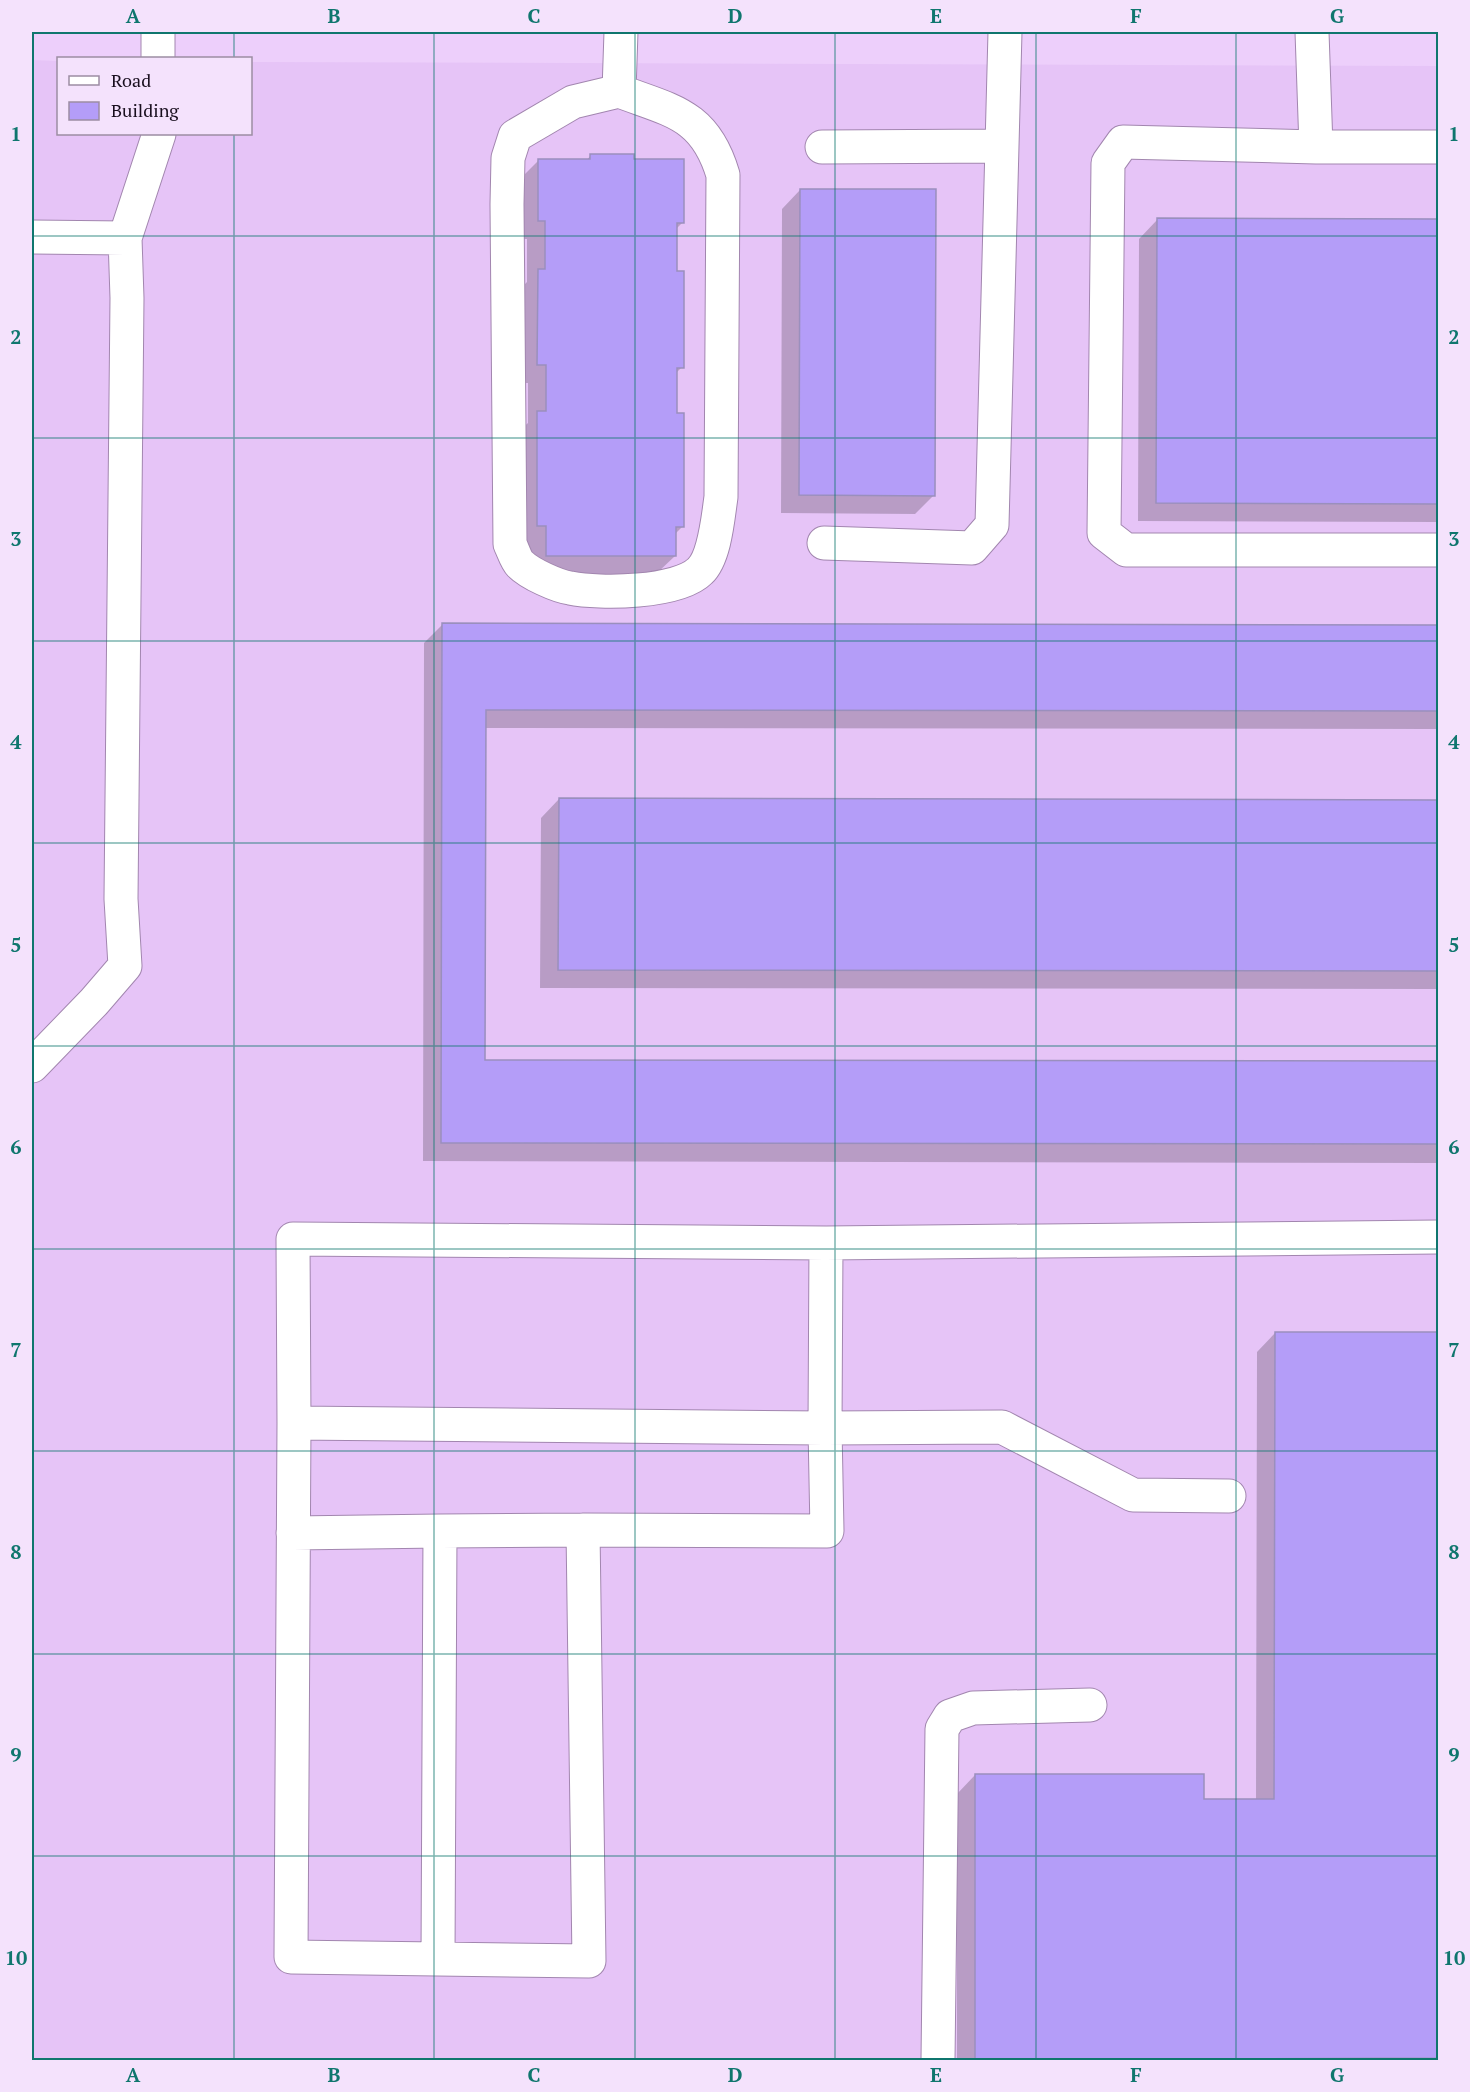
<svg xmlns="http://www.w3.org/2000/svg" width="1470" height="2092" font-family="'PT Serif',serif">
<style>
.built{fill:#e6c4f7}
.shadow{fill:#0003}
.building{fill:#b49df8;stroke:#9a8fbd;stroke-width:1.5}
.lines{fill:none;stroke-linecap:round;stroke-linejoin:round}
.minor-casing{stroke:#a286af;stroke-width:35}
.minor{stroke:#fff;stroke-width:33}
.grid{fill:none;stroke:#0f766e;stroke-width:1.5;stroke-opacity:0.55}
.neatline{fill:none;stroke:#0f766e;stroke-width:2}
.grid-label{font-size:20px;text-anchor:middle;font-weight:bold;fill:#0f766e}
</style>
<rect width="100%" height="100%" fill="#edcffb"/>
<path class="built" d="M 32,60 L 58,61 L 58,134 L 250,134 L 251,62 L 1438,66 L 1438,2060 L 32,2060 Z"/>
<path class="shadow" d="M 591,155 L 632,161 L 683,222 L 676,229 L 676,272 L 682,367 L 675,374 L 682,527 L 675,534 L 675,556 L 656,574 L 528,574 L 528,544 L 519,544 L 519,431 L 528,423 L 528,383 L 519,383 L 520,289 L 527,282 L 527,239 L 520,239 L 520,179 L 538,161 L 586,161 Z
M 800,190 L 934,495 L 915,514 L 781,513 L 782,209 Z
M 1157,220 L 1438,220 L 1438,522 L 1138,521 L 1139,239 Z
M 442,625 L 1438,627 L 1438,729 L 484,728 L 484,1061 L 1438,1063 L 1438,1163 L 423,1161 L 424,643 Z
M 559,799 L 1438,801 L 1438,989 L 540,988 L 541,818 Z
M 1275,1333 L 1438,1333 L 1438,2060 L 957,2060 L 957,1794 L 975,1775 L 1203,1800 L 1256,1800 L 1257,1352 Z"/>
<path class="building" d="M 590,154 L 634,154 L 634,159 L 684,159 L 684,223 L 677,223 L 677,271 L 684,271 L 684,368 L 677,368 L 677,413 L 684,413 L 684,527 L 676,527 L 676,556 L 546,556 L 546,526 L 537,526 L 537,411 L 546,411 L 546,365 L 537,365 L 538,269 L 545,269 L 545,221 L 538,221 L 538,159 L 590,159 Z
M 800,189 L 936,189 L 935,496 L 799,495 Z
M 1157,218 L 1438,219 L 1438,504 L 1156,503 Z
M 442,623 L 1438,625 L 1438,711 L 486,710 L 485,1060 L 1438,1061 L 1438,1144 L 441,1143 Z
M 559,798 L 1438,800 L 1438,971 L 558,970 Z
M 1275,1332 L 1438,1332 L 1438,2058 L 975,2060 L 975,1774 L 1204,1774 L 1204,1799 L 1274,1799 Z"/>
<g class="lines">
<g class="minor-casing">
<path id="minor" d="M 158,32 L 158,58
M 1312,32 L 1316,147 L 1123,142 L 1108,163 L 1104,533 L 1126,550 L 1438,550
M 619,91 C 672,111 705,114 723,175 L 721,497 C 718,517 715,557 700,571 C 678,593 600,594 570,588 C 557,586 530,574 520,564 C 516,560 513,550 510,544 L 507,204 L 508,158 L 515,136 L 573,102 Z
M 619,91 L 621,32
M 822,147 L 1002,146
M 1316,147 L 1438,147
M 32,237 L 125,238 L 159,134
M 824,543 L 972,548 L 992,525 L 1005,32
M 32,1066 L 94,1002 L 125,966 L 121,899 L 127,298 L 125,238
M 826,1243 L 825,1428 L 294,1423 L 293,1239 L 826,1243 L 1438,1237
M 294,1423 L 291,1957 L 589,1961 L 583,1530 L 827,1531 L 825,1428 L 1002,1427 L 1133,1495 L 1229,1496
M 293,1533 L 440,1531
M 438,1959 L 440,1531 L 583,1530
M 938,2060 L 942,1729 L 950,1716 L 973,1708 L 1090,1705"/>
</g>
<use href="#minor" class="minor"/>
</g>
<path class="grid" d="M 234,32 L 234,58M 434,32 L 434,2060M 635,32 L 635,2060M 835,32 L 835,2060M 1036,32 L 1036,2060M 1236,32 L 1236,2060M 234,134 L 234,2060M 32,236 L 1438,236M 32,438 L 1438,438M 32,641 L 1438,641M 32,843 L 1438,843M 32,1046 L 1438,1046M 32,1249 L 1438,1249M 32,1451 L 1438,1451M 32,1654 L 1438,1654M 32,1856 L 1438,1856"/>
<rect width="1470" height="2092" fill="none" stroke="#f4e2fc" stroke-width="66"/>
<rect x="57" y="57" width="195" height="78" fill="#f4e2fc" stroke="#9c8da3" stroke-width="1.5"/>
<rect x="69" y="76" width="30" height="9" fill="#ffffff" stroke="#9c8da3" stroke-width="1.5"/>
<text x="111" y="87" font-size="18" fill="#180e1d">Road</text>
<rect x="69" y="102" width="30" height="18" fill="#b49df8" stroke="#9c8da3" stroke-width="1.5"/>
<text x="111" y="117" font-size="18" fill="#180e1d">Building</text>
<rect x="33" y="33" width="1404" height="2026" class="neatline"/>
<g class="grid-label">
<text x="133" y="23">A</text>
<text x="334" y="23">B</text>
<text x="534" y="23">C</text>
<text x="735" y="23">D</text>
<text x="936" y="23">E</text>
<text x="1136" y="23">F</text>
<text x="1337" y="23">G</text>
<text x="16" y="141">1</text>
<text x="1454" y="141">1</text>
<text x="16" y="344">2</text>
<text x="1454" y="344">2</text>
<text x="16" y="546">3</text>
<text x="1454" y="546">3</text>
<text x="16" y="749">4</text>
<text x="1454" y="749">4</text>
<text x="16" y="952">5</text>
<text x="1454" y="952">5</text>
<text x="16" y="1154">6</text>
<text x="1454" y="1154">6</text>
<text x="16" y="1357">7</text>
<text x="1454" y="1357">7</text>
<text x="16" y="1559">8</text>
<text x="1454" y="1559">8</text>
<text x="16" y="1762">9</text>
<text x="1454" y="1762">9</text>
<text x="16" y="1965">10</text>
<text x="1454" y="1965">10</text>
<text x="133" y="2082">A</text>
<text x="334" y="2082">B</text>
<text x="534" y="2082">C</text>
<text x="735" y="2082">D</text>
<text x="936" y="2082">E</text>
<text x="1136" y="2082">F</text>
<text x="1337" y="2082">G</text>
</g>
</svg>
